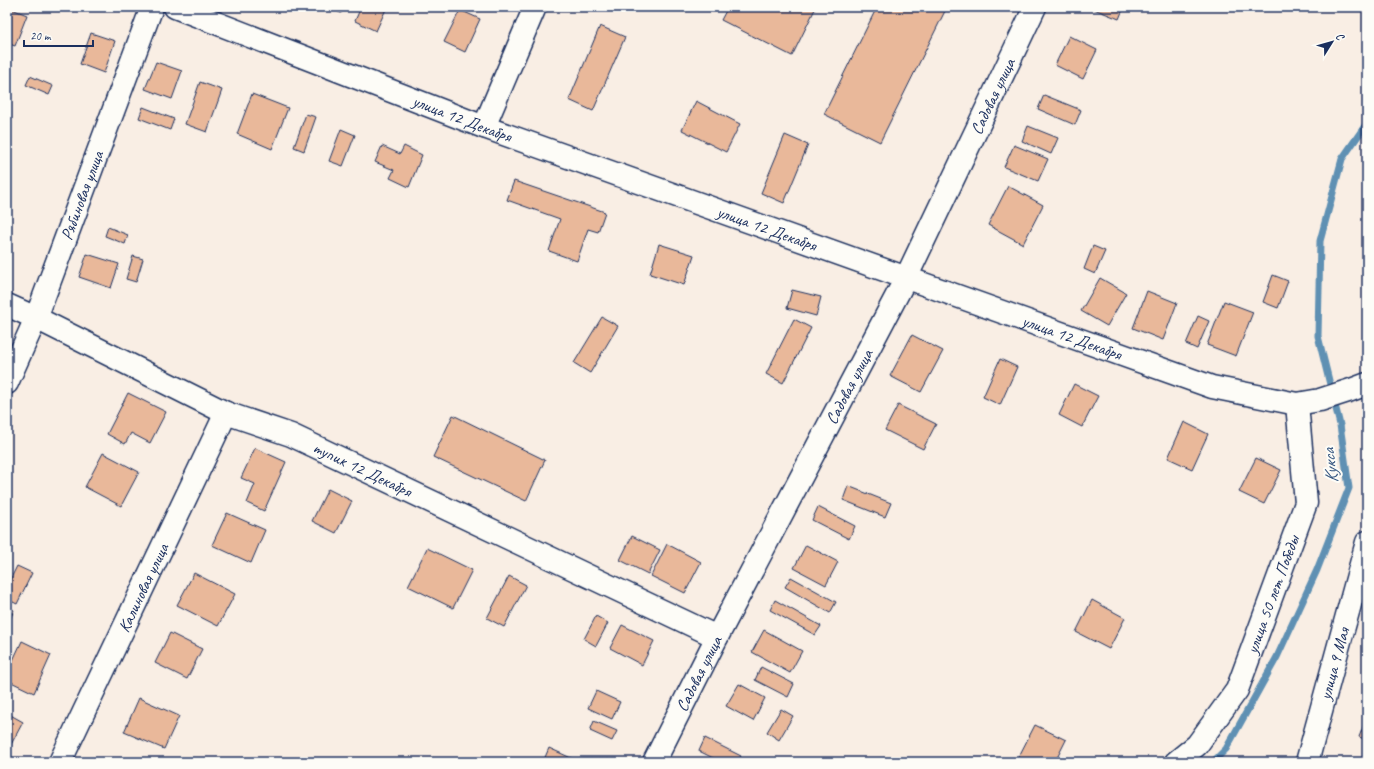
<svg xmlns="http://www.w3.org/2000/svg" width="1374" height="769" font-family="Caveat,sans-serif">
<style>
.lines{fill:none;stroke-linecap:round;stroke-linejoin:round}
.stream{stroke:#5e90b3;stroke-width:7}
.building{fill:#e9b89a;stroke:#1b2f5e}
.minor-casing{stroke:#1b2f5e;stroke-width:25}
.minor{stroke:#fdfcf7;stroke-width:22}
.labels{text-anchor:middle;dominant-baseline:central;stroke-width:4;stroke-linejoin:round;paint-order:stroke}
.street-label{font-size:17px;fill:#1b2f5e;stroke:#fdfcf7}
.water-label{font-size:18px;font-style:italic;fill:#375781;stroke:#fdfcf7}
</style>
<rect width="100%" height="100%" fill="#f9eee4"/>
<filter id="ink" filterUnits="userSpaceOnUse"><feTurbulence type="fractalNoise" baseFrequency=".025" numOctaves="2"/><feDisplacementMap in="SourceGraphic" scale="8" xChannelSelector="R" yChannelSelector="G"/><feConvolveMatrix kernelMatrix="1 2 1 2 8 2 1 2 1" color-interpolation-filters="sRGB"/></filter>
<g filter="url(#ink)">
<g class="lines">
<path class="stream" d="M 1213,762 L 1226,749 L 1277,657 L 1317,570 L 1349,488 L 1340,425 L 1318,336 L 1320,241 L 1342,159 L 1367,123"/>
</g>
<path class="building" d="M 7,7 L 27,15 L 15,46 L 7,43 Z
M 326,7 L 344,7 L 341,13 Z
M 361,7 L 387,7 L 376,31 L 355,21 Z
M 728,7 L 816,7 L 792,56 L 721,20 Z
M 877,7 L 947,7 L 880,142 L 824,114 Z
M 1089,7 L 1124,7 L 1119,19 Z
M 460,10 L 480,19 L 465,52 L 444,42 Z
M 600,26 L 625,37 L 593,111 L 569,100 Z
M 91,33 L 115,41 L 104,73 L 80,64 Z
M 1069,36 L 1097,50 L 1083,79 L 1055,65 Z
M 156,62 L 182,71 L 172,99 L 145,89 Z
M 30,76 L 53,86 L 49,95 L 26,85 Z
M 200,82 L 222,90 L 207,132 L 185,124 Z
M 252,94 L 288,108 L 272,149 L 237,134 Z
M 1044,95 L 1081,110 L 1075,125 L 1038,109 Z
M 696,101 L 740,124 L 726,152 L 682,130 Z
M 143,107 L 174,119 L 170,130 L 139,118 Z
M 306,114 L 316,117 L 304,151 L 294,147 Z
M 1028,126 L 1058,138 L 1051,154 L 1022,141 Z
M 341,129 L 355,135 L 343,166 L 329,161 Z
M 785,135 L 808,145 L 784,203 L 761,193 Z
M 1014,145 L 1048,159 L 1038,181 L 1004,167 Z
M 382,146 L 400,154 L 404,146 L 422,155 L 409,187 L 390,178 L 394,170 L 375,162 Z
M 514,181 L 605,212 L 598,232 L 588,229 L 577,261 L 549,251 L 560,219 L 507,200 Z
M 1008,186 L 1043,205 L 1023,244 L 988,225 Z
M 108,227 L 128,235 L 125,244 L 105,236 Z
M 659,244 L 694,255 L 684,285 L 650,274 Z
M 1093,246 L 1105,251 L 1095,274 L 1084,269 Z
M 87,254 L 119,264 L 111,288 L 79,277 Z
M 133,256 L 143,259 L 136,282 L 126,279 Z
M 1273,275 L 1288,281 L 1278,308 L 1263,302 Z
M 1100,278 L 1126,293 L 1107,326 L 1081,311 Z
M 792,290 L 821,297 L 816,316 L 787,308 Z
M 1147,291 L 1177,303 L 1163,340 L 1133,328 Z
M 1224,301 L 1253,312 L 1236,356 L 1207,345 Z
M 1198,316 L 1209,321 L 1197,349 L 1186,344 Z
M 602,317 L 618,326 L 590,373 L 574,363 Z
M 794,319 L 811,328 L 783,383 L 766,374 Z
M 912,335 L 943,351 L 921,392 L 890,376 Z
M 1000,359 L 1017,367 L 1000,405 L 983,397 Z
M 1074,384 L 1098,396 L 1082,427 L 1059,415 Z
M 128,393 L 166,412 L 150,443 L 131,433 L 125,444 L 107,434 Z
M 898,405 L 936,424 L 923,449 L 885,430 Z
M 453,415 L 545,460 L 526,501 L 433,457 Z
M 1184,422 L 1208,434 L 1192,469 L 1168,458 Z
M 255,448 L 286,462 L 264,511 L 247,503 L 255,484 L 241,478 Z
M 103,453 L 139,472 L 121,506 L 85,487 Z
M 1256,458 L 1281,470 L 1264,504 L 1239,492 Z
M 848,486 L 891,503 L 885,517 L 843,500 Z
M 328,489 L 352,501 L 336,533 L 312,521 Z
M 818,507 L 855,526 L 849,539 L 812,520 Z
M 227,513 L 265,530 L 251,563 L 212,545 Z
M 632,536 L 660,550 L 648,574 L 620,560 Z
M 667,544 L 701,562 L 685,593 L 651,576 Z
M 806,545 L 838,562 L 826,585 L 794,568 Z
M 427,548 L 472,570 L 453,608 L 408,586 Z
M 17,566 L 32,573 L 17,604 L 7,599 L 7,586 Z
M 194,573 L 235,594 L 218,626 L 177,605 Z
M 509,576 L 526,585 L 504,627 L 487,618 Z
M 791,577 L 836,602 L 830,613 L 785,587 Z
M 775,600 L 821,626 L 815,635 L 770,610 Z
M 1092,600 L 1125,618 L 1109,649 L 1076,632 Z
M 7,607 L 14,610 L 7,626 Z
M 596,616 L 608,623 L 596,646 L 584,639 Z
M 622,625 L 654,641 L 642,665 L 610,648 Z
M 764,630 L 802,651 L 790,673 L 752,652 Z
M 170,633 L 202,649 L 187,679 L 155,663 Z
M 22,641 L 51,655 L 34,693 L 7,680 L 7,673 Z
M 761,667 L 794,684 L 788,697 L 755,680 Z
M 739,684 L 765,698 L 753,721 L 726,706 Z
M 596,691 L 620,702 L 612,719 L 588,708 Z
M 139,698 L 179,716 L 164,749 L 124,732 Z
M 781,709 L 793,716 L 779,740 L 767,732 Z
M 7,713 L 23,722 L 7,752 Z
M 1367,717 L 1367,740 L 1359,737 Z
M 594,721 L 617,731 L 612,741 L 590,731 Z
M 1035,725 L 1066,740 L 1055,762 L 1016,762 Z
M 705,738 L 741,756 L 738,762 L 721,762 L 699,751 Z
M 549,748 L 580,762 L 543,762 Z"/>
<g class="lines">
<g class="minor-casing">
<g id="minor">
<path id="s1" d="M 175,7 L 484,127 L 1212,387 L 1297,404 L 1320,400 L 1351,390 L 1367,384"/>
<path d="M 484,127 L 535,7"/>
<path id="s2" d="M 7,305 L 36,318 L 226,413 L 291,435 L 717,637"/>
<path id="s3" d="M 7,383 L 36,318 L 152,7"/>
<path id="s4" d="M 60,762 L 226,413"/>
<path id="s5" d="M 654,762 L 717,637 L 906,278 L 1035,7"/>
<path id="s6" d="M 1176,762 L 1197,745 L 1237,690 L 1306,503 L 1297,404"/>
<path id="s7" d="M 1307,762 L 1367,542"/>
</g>
</g>
<use href="#minor" class="minor"/>
</g>
</g>
<g class="labels">
<g class="street-label">
<text stroke="none"><textPath href="#s5" startOffset="747">Садовая улица</textPath></text>
<text stroke="none"><textPath href="#s1" startOffset="308">улица 12 Декабря</textPath></text>
<text stroke="none"><textPath href="#s3" startOffset="202">Рябиновая улица</textPath></text>
<text stroke="none"><textPath href="#s1" startOffset="632">улица 12 Декабря</textPath></text>
<text stroke="none"><textPath href="#s1" startOffset="956">улица 12 Декабря</textPath></text>
<text stroke="none"><textPath href="#s5" startOffset="423">Садовая улица</textPath></text>
<text stroke="none"><textPath href="#s2" startOffset="392">тупик 12 Декабря</textPath></text>
<text stroke="none"><textPath href="#s4" startOffset="193">Калиновая улица</textPath></text>
<text stroke="none"><textPath href="#s6" startOffset="197">улица 50 лет Победы</textPath></text>
<text stroke="none"><textPath href="#s7" startOffset="102">улица 9 Мая</textPath></text>
<text stroke="none"><textPath href="#s5" startOffset="99">Садовая улица</textPath></text>
</g>
<g class="water-label">
<text transform="translate(1330 466) rotate(-97)">Кукса</text>
</g>
</g>
<rect width="1374" height="769" fill="none" stroke="#fdfcf7" stroke-width="24"/>
<rect x="12" y="12" width="1350" height="745" fill="none" stroke="#1b2f5e" stroke-width="1.5" filter="url(#ink)"/>
<g transform="translate(1332 42) rotate(53)" stroke="#fdfcf7" stroke-width="3" paint-order="stroke">
<path d="M0-3L7 15L0 10L-7 15Z" fill="#1b2f5e"/>
<text y="-6" font-size="11" font-weight="bold" text-anchor="middle" fill="#1b2f5e">С</text>
</g>
<path d="M24 40v6h69v-6" fill="none" stroke="#1b2f5e" stroke-width="2"/>
<text x="30" y="40" font-size="12" fill="#1b2f5e" stroke="#fdfcf7" stroke-width="3" paint-order="stroke">20 m</text>
</svg>
